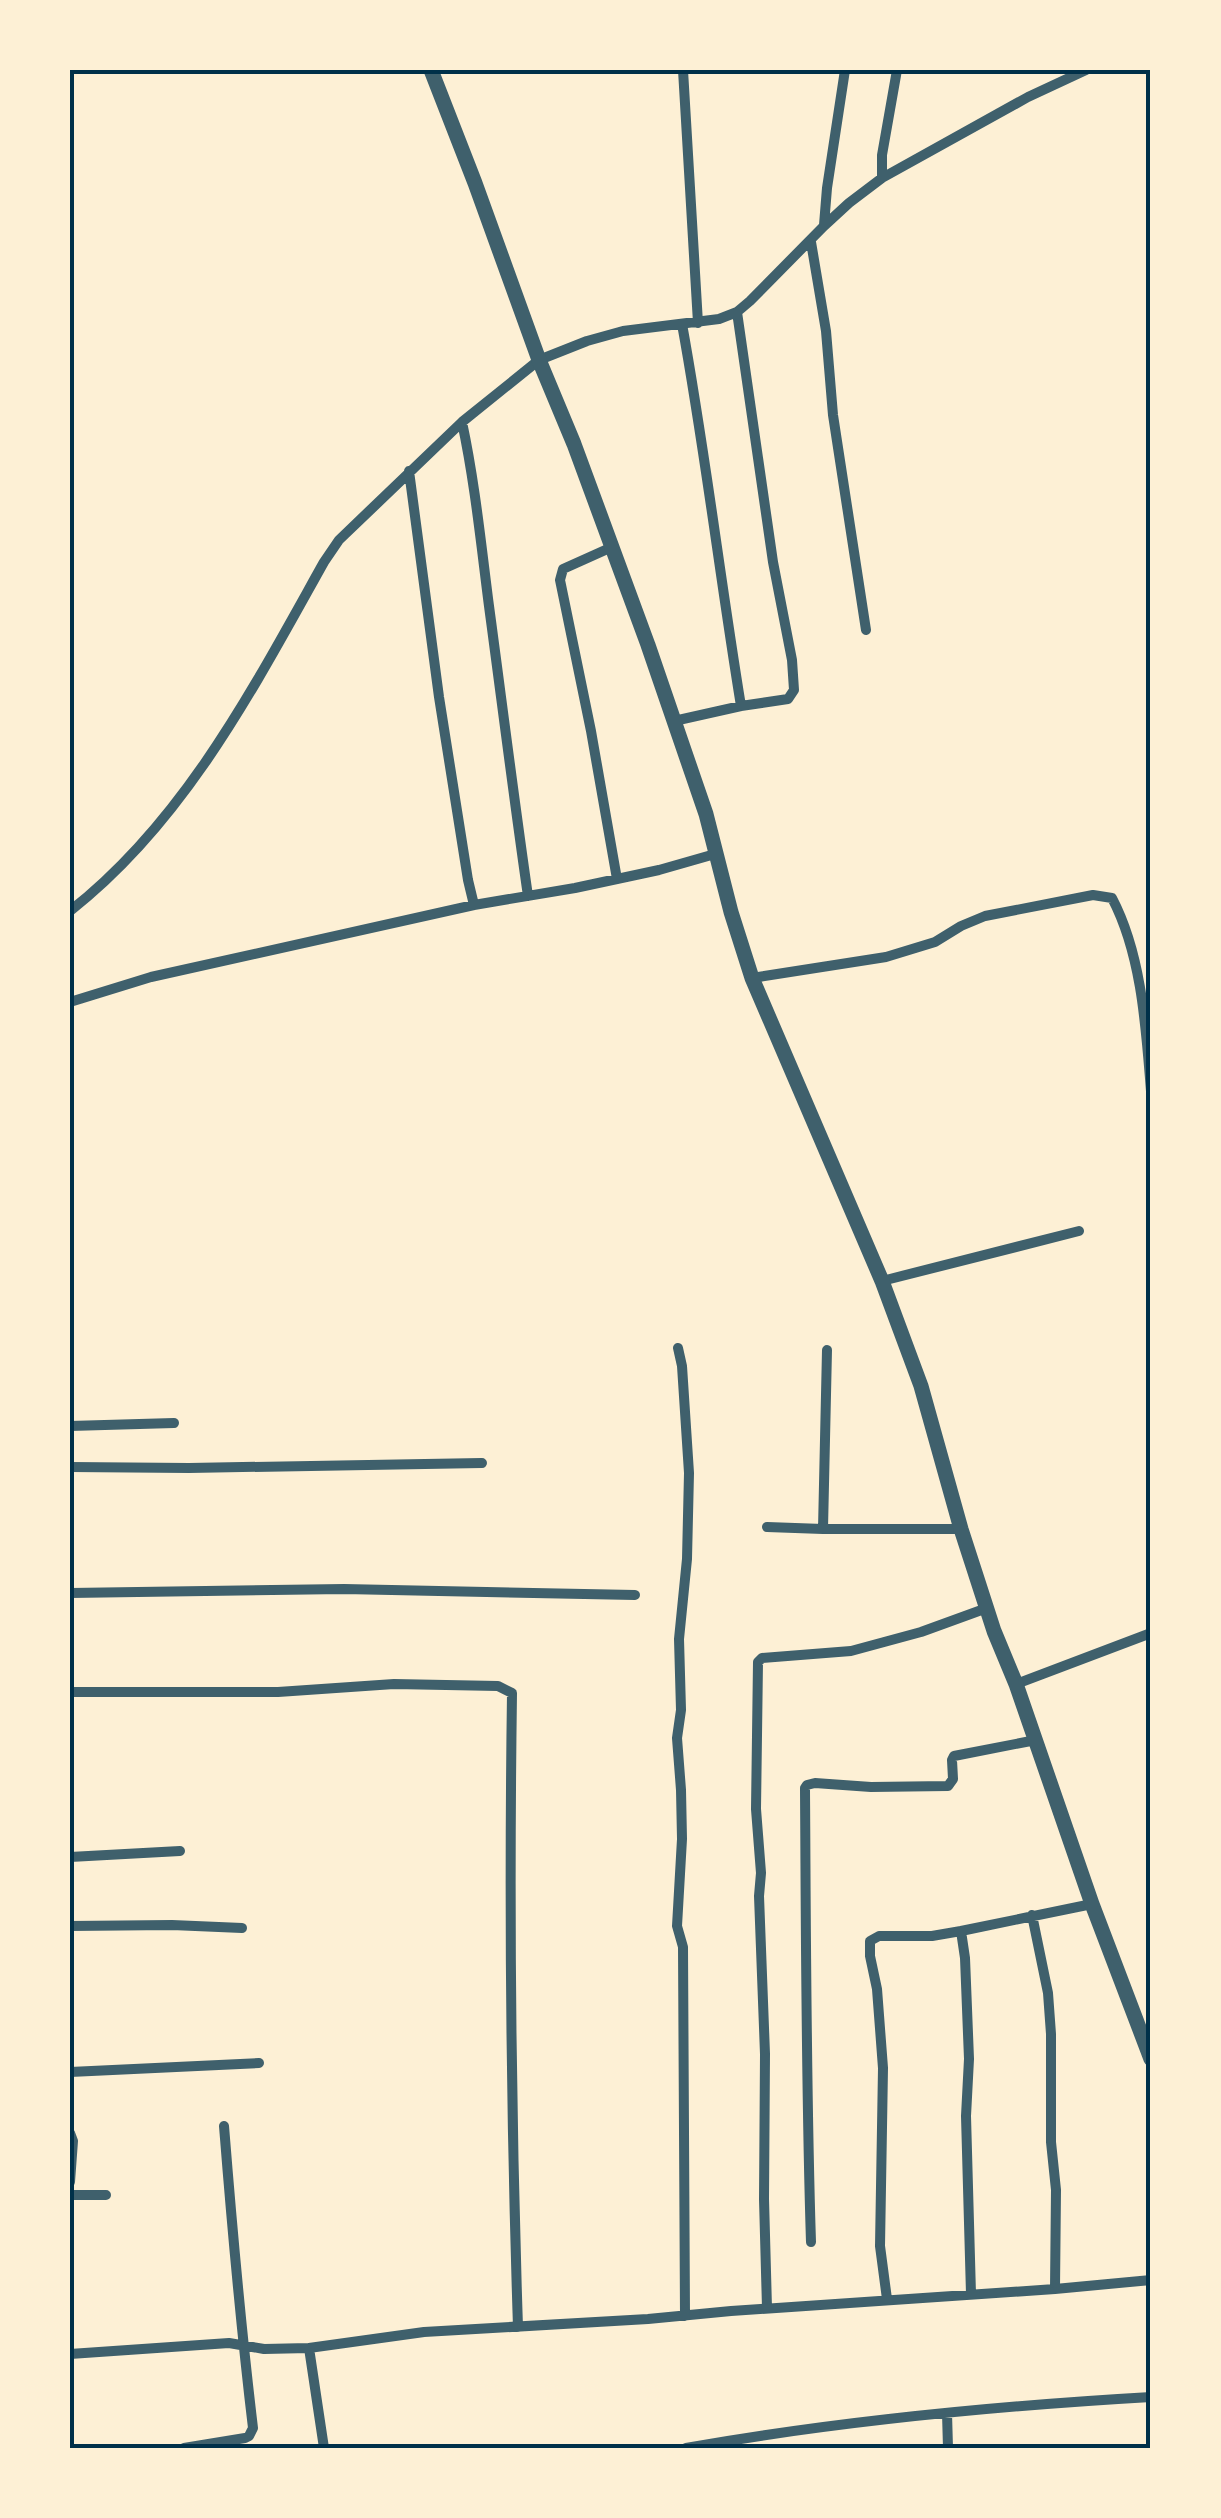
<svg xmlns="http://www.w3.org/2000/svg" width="1221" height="2518" font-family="'Public Sans',sans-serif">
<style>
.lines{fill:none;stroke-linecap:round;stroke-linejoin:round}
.minor{stroke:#3f606c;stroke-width:10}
.tertiary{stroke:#3f606c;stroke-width:15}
.neatline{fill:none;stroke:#003049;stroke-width:4}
</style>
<rect width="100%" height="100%" fill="#fdf0d5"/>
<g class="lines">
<path class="minor" d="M 683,70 L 698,323
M 882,178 L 882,155 L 897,70
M 824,225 L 827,188 L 845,70
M 811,242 L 826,331 L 833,415 L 866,630
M 682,324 C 705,450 720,578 741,706
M 462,422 C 475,483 481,544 489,606 C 502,703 514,799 528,896
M 409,471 L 439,697 L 468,880 L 474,905
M 612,547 L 563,569 L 560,580 L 591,731 L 617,879
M 674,721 L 741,706 L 788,699 L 794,690 L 792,660 L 773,562 L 737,312
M 70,911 C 185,821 254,687 324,562 L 339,540 L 462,422 L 539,360 L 587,341 L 623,331 L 719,319 L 737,312 L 750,301 L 824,226 L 849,203 L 882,178 L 1028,97 L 1086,70
M 752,978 L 886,957 L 935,942 L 961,926 L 985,916 L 1093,895 L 1112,898 C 1142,955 1146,1029 1151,1091
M 70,1002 L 151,977 L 474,905 L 575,888 L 659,870 L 715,854
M 882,1281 L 1079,1231
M 678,1348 L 682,1366 L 689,1473 L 687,1559 L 679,1639 L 681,1710 L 677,1738 L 681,1790 L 682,1839 L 677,1926 L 683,1947 L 685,2316
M 70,1426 L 174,1423
M 70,1467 L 189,1468 L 482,1463
M 767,1527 L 823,1529 L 961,1529
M 823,1529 L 827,1350
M 70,1593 L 344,1589 L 635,1595
M 1016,1684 L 1151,1633
M 70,1692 L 278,1692 L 394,1684 L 498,1686 L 512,1693 C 509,1904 511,2116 518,2327
M 70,1857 L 180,1851
M 1032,1915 L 1048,1993 L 1051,2034 L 1051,2142 L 1056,2190 L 1055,2289
M 70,1926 L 172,1925 L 242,1928
M 70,2072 L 259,2063
M 70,2133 L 73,2141 L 70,2182
M 70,2195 L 106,2195
M 811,2242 C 806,2090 806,1939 805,1788 L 807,1785 L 815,1783 L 871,1787 L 948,1786 L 953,1779 L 952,1760 L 954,1756 L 1036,1740
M 971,2294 L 966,2116 L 969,2059 L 965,1958 L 961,1931 L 1092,1904
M 887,2299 L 880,2246 L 883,2068 L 877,1989 L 870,1956 L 870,1941 L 879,1936 L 932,1936 L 961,1931
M 767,2308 L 764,2199 L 765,2054 L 759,1896 L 761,1873 L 756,1809 L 758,1662 L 762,1658 L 851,1651 L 921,1632 L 987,1608
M 309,2348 L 324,2448
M 70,2354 L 229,2343 L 264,2349 L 309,2348 L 424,2332 L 648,2319 L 731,2311 L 1055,2289 L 1151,2280
M 947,2413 L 948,2448
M 184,2448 L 245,2438 L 249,2436 L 253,2428 C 241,2328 232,2227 224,2126
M 686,2448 C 840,2421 995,2406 1151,2397"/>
<path class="tertiary" d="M 431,70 L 475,183 L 539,360 L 574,444 L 648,645 L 706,814 L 731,912 L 752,978 L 882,1281 L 921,1386 L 961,1529 L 994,1631 L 1016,1684 L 1092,1904 L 1151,2059"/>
</g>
<rect width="1221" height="2518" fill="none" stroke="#fdf0d5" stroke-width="145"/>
<rect x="72" y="72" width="1076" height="2374" class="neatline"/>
</svg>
